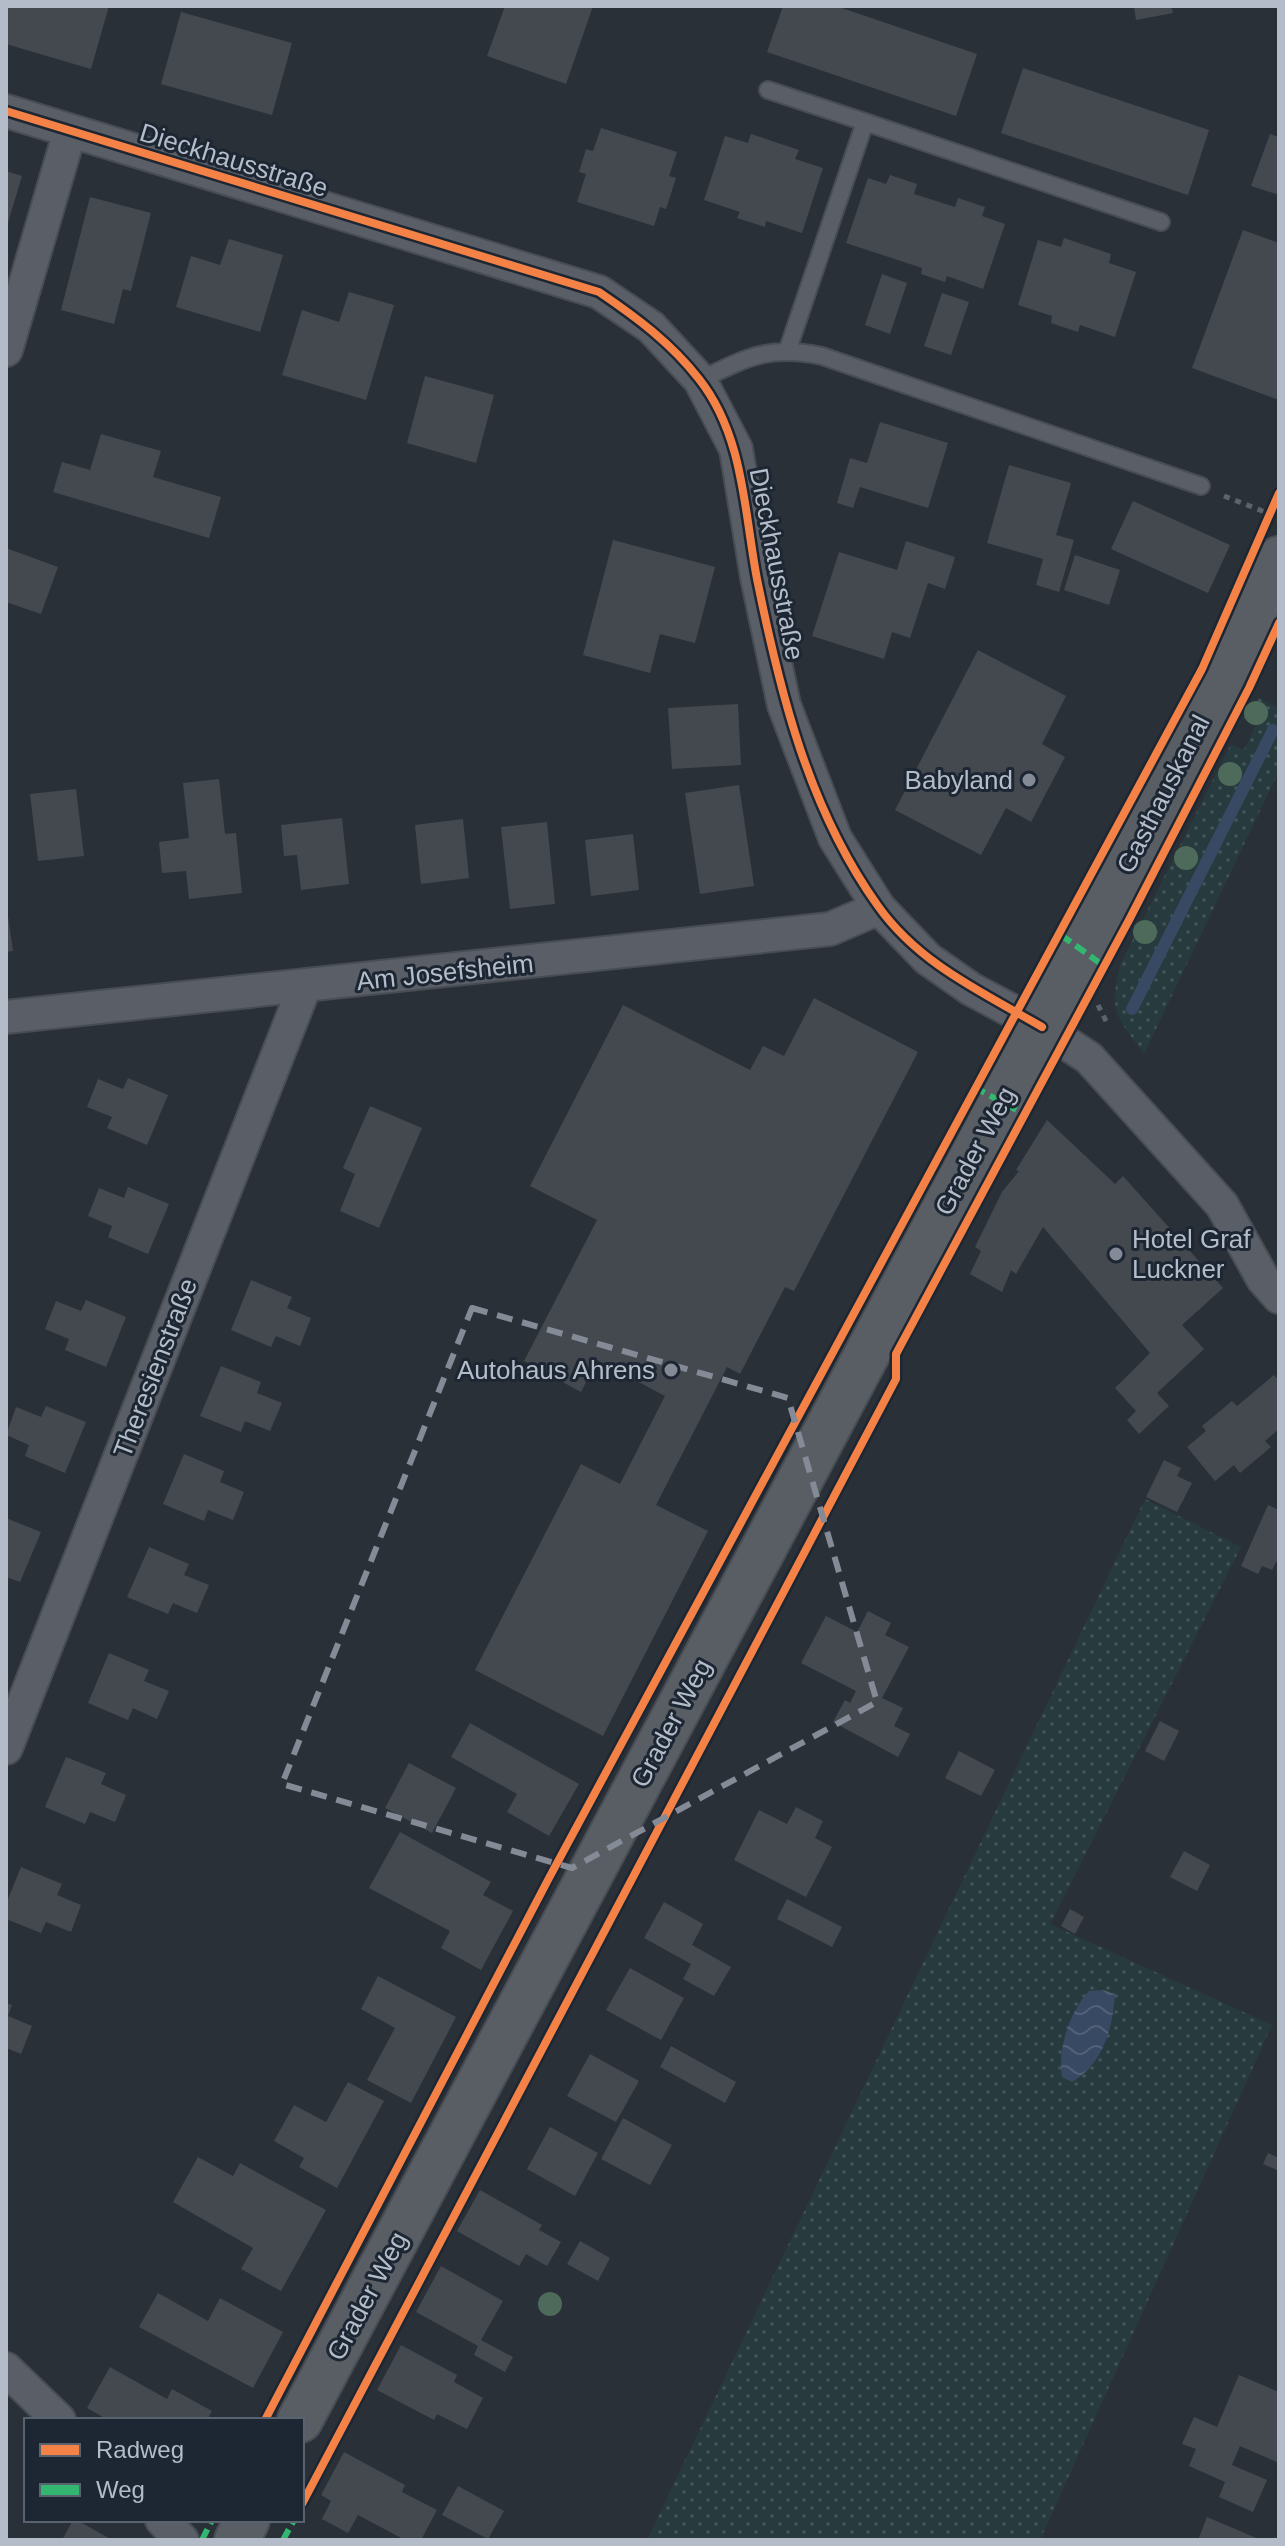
<svg xmlns="http://www.w3.org/2000/svg" width="1285" height="2546" font-family="Arial,sans-serif">
<style>
.grass{fill:url(#grass-dots)}
.water{fill:url(#water-waves)}
.lines{fill:none;stroke-linecap:round;stroke-linejoin:round}
.stream{stroke:#384963;stroke-width:12}
.building{fill:#444950}
.lane-casing{stroke:#484c53;stroke-width:20}
.street-casing{stroke:#484c53;stroke-width:36}
.secondary-casing{stroke:#484c53;stroke-width:48}
.path{stroke:#5d636a;stroke-width:5;stroke-dasharray:6 6;stroke-linecap:butt}
.lane{stroke:#5a5e66;stroke-width:16}
.street{stroke:#5a5e66;stroke-width:32}
.secondary{stroke:#595d64;stroke-width:44}
.quiet{stroke:#33b770;stroke-width:6;stroke-dasharray:12 6;stroke-linecap:butt}
.cycleway-casing{stroke:#1d2633;stroke-width:13}
.cycleway{stroke:#f48246;stroke-width:8}
.tree{fill:#4e6a5a}
.marked{fill:none;stroke:#848b96;stroke-width:6;stroke-dasharray:16 10;stroke-linejoin:round}
.poi-dot{fill:#848b96;stroke:#1d2633;stroke-width:3}
.labels{text-anchor:middle;dominant-baseline:central;stroke-width:6;stroke-linejoin:round;paint-order:stroke}
.street-label{font-size:26px;fill:#b4bcc9;stroke:#1d2633}
.poi-label{font-size:26px;fill:#b4bcc9;stroke:#1d2633;text-anchor:end}
</style>
<defs>
<pattern id="grass-dots" width="8" height="8" patternUnits="userSpaceOnUse" patternTransform="scale(2)"><rect width="8" height="8" fill="#273a3e"/><path d="M2 2h.1M6 6h.1" fill="none" stroke="#445559" stroke-width="1.8" stroke-linecap="round"/></pattern>
<pattern id="water-waves" width="16" height="10" patternUnits="userSpaceOnUse" patternTransform="scale(2)"><rect width="16" height="10" fill="#384963"/><path d="M0 5q4-4 8 0t8 0" fill="none" stroke="#526178"/></pattern>
</defs>
<rect width="100%" height="100%" fill="#2a3038"/>
<path class="grass" d="M 1258,698 L 1279,708 L 1279,771 L 1144,1054 C 1116,1015 1109,1014 1120,965 L 1231,744 L 1244,750 L 1256,725 L 1243,719 Z
M 1145,1499 L 1241,1547 L 1050,1924 L 1272,2025 L 1040,2540 L 647,2540 Z"/>
<path class="water" d="M 1103,1990 L 1115,1994 C 1113,2028 1103,2064 1072,2082 L 1062,2077 C 1057,2049 1070,2011 1089,1991 Z"/>
<g class="lines">
<path class="stream" d="M 1132,1009 L 1273,730"/>
</g>
<path class="building" d="M 6,6 L 109,6 L 91,69 L 6,44 Z
M 505,6 L 593,6 L 566,84 L 487,56 Z
M 783,6 L 836,6 L 977,54 L 956,116 L 767,52 Z
M 1134,6 L 1171,6 L 1173,13 L 1136,20 Z
M 181,12 L 292,43 L 272,115 L 161,84 Z
M 1023,68 L 1209,130 L 1188,195 L 1001,133 Z
M 601,128 L 677,152 L 669,176 L 676,178 L 666,209 L 660,207 L 654,226 L 577,202 L 586,174 L 579,172 L 586,149 L 593,151 Z
M 751,134 L 799,150 L 795,159 L 823,168 L 802,233 L 766,221 L 765,227 L 737,218 L 740,212 L 704,200 L 725,136 L 748,143 Z
M 1270,134 L 1279,137 L 1279,195 L 1251,186 Z
M 6,171 L 22,176 L 7,226 L 6,226 Z
M 890,175 L 917,184 L 914,194 L 955,207 L 958,198 L 985,207 L 982,216 L 1005,224 L 983,289 L 947,276 L 945,282 L 921,274 L 922,268 L 846,243 L 868,178 L 886,184 Z
M 90,197 L 151,213 L 131,291 L 123,289 L 114,324 L 61,310 Z
M 1243,230 L 1279,243 L 1279,400 L 1192,368 Z
M 1064,238 L 1111,254 L 1109,263 L 1136,272 L 1115,337 L 1080,325 L 1078,332 L 1051,323 L 1052,316 L 1018,305 L 1038,240 L 1061,247 Z
M 229,239 L 283,255 L 260,332 L 176,307 L 191,256 L 220,265 Z
M 882,274 L 907,283 L 890,334 L 865,325 Z
M 349,292 L 394,305 L 366,400 L 282,375 L 302,310 L 339,322 Z
M 942,293 L 969,302 L 951,355 L 924,346 Z
M 425,376 L 494,395 L 476,463 L 407,443 Z
M 880,422 L 948,443 L 928,508 L 860,487 L 853,508 L 837,503 L 850,458 L 867,463 Z
M 101,434 L 161,451 L 153,477 L 221,497 L 209,538 L 53,492 L 62,462 L 90,470 Z
M 1009,465 L 1071,483 L 1056,535 L 1074,540 L 1059,592 L 1036,585 L 1043,559 L 987,543 Z
M 1133,501 L 1230,545 L 1208,593 L 1111,549 Z
M 613,540 L 715,567 L 695,643 L 660,634 L 650,673 L 583,655 Z
M 906,541 L 955,557 L 945,589 L 928,583 L 910,638 L 892,632 L 884,659 L 812,636 L 839,552 L 897,570 Z
M 6,548 L 58,567 L 41,614 L 6,602 Z
M 1075,555 L 1120,570 L 1109,605 L 1064,590 Z
M 978,650 L 1066,696 L 1042,744 L 1065,757 L 1031,822 L 1006,808 L 981,855 L 895,810 Z
M 738,704 L 741,765 L 672,769 L 668,708 Z
M 219,779 L 225,834 L 236,833 L 242,893 L 189,899 L 186,871 L 162,873 L 159,842 L 189,838 L 183,783 Z
M 739,785 L 754,886 L 700,894 L 685,793 Z
M 76,789 L 84,856 L 38,861 L 30,794 Z
M 342,818 L 349,884 L 301,890 L 297,855 L 284,856 L 281,825 Z
M 463,819 L 469,878 L 421,884 L 415,825 Z
M 547,822 L 555,904 L 510,909 L 501,827 Z
M 633,834 L 639,890 L 591,896 L 585,840 Z
M 6,902 L 13,951 L 6,952 Z
M 814,998 L 918,1052 L 794,1291 L 785,1287 L 740,1374 L 727,1367 L 656,1505 L 708,1531 L 603,1736 L 475,1670 L 581,1464 L 620,1484 L 665,1396 L 597,1360 L 581,1392 L 524,1361 L 597,1220 L 530,1186 L 623,1005 L 750,1070 L 763,1046 L 784,1056 Z
M 128,1078 L 168,1095 L 147,1145 L 107,1128 L 112,1117 L 87,1107 L 98,1079 L 123,1089 Z
M 370,1106 L 422,1128 L 379,1228 L 340,1211 L 355,1174 L 343,1168 Z
M 1047,1120 L 1115,1184 L 1123,1176 L 1223,1288 L 1182,1325 L 1204,1349 L 1157,1393 L 1169,1406 L 1139,1434 L 1127,1420 L 1136,1411 L 1115,1388 L 1150,1353 L 1043,1227 L 1016,1274 L 1011,1270 L 1002,1292 L 970,1274 L 981,1251 L 975,1247 L 1002,1192 L 1019,1171 L 1016,1170 Z
M 128,1187 L 169,1204 L 148,1254 L 108,1237 L 112,1226 L 88,1216 L 99,1188 L 124,1198 Z
M 251,1280 L 292,1297 L 287,1308 L 311,1318 L 300,1346 L 276,1336 L 271,1347 L 231,1330 Z
M 86,1300 L 126,1317 L 106,1367 L 65,1350 L 69,1339 L 45,1329 L 56,1301 L 81,1311 Z
M 221,1366 L 261,1382 L 257,1393 L 282,1403 L 270,1431 L 245,1421 L 241,1432 L 200,1416 Z
M 1274,1375 L 1279,1381 L 1279,1429 L 1265,1441 L 1271,1447 L 1240,1473 L 1234,1465 L 1215,1481 L 1187,1447 L 1206,1431 L 1202,1426 L 1232,1401 L 1237,1406 Z
M 46,1406 L 86,1422 L 65,1473 L 25,1456 L 29,1445 L 6,1435 L 16,1407 L 41,1417 Z
M 184,1454 L 224,1471 L 220,1482 L 244,1492 L 233,1520 L 208,1510 L 204,1521 L 163,1504 Z
M 1164,1460 L 1181,1468 L 1177,1476 L 1192,1483 L 1177,1512 L 1146,1497 Z
M 1268,1505 L 1279,1510 L 1279,1563 L 1276,1562 L 1272,1570 L 1262,1566 L 1258,1574 L 1241,1566 Z
M 6,1518 L 41,1532 L 20,1582 L 6,1577 Z
M 149,1547 L 189,1564 L 184,1575 L 209,1585 L 197,1613 L 173,1603 L 168,1614 L 127,1597 Z
M 868,1611 L 891,1623 L 885,1635 L 909,1647 L 882,1698 L 903,1708 L 894,1726 L 910,1734 L 898,1757 L 833,1722 L 845,1700 L 850,1703 L 856,1691 L 801,1663 L 826,1616 L 857,1632 Z
M 109,1653 L 149,1670 L 144,1681 L 169,1691 L 157,1719 L 133,1708 L 128,1720 L 88,1703 Z
M 1160,1721 L 1179,1731 L 1164,1761 L 1145,1751 Z
M 470,1723 L 579,1784 L 549,1836 L 507,1812 L 517,1794 L 451,1757 Z
M 959,1751 L 995,1770 L 981,1796 L 945,1778 Z
M 66,1757 L 106,1773 L 101,1784 L 126,1795 L 115,1822 L 90,1812 L 85,1824 L 45,1807 Z
M 409,1763 L 456,1788 L 432,1833 L 385,1808 Z
M 796,1807 L 823,1821 L 815,1838 L 832,1847 L 806,1897 L 734,1860 L 759,1810 L 787,1824 Z
M 400,1832 L 491,1882 L 483,1895 L 513,1911 L 481,1970 L 441,1948 L 450,1931 L 369,1888 Z
M 1184,1851 L 1210,1865 L 1197,1891 L 1170,1877 Z
M 21,1867 L 62,1884 L 57,1895 L 81,1905 L 71,1932 L 46,1922 L 41,1933 L 6,1919 L 6,1904 Z
M 787,1899 L 842,1927 L 832,1947 L 777,1919 Z
M 664,1902 L 703,1924 L 692,1945 L 731,1967 L 714,1996 L 683,1979 L 691,1964 L 644,1938 Z
M 1070,1909 L 1084,1917 L 1075,1934 L 1061,1926 Z
M 630,1968 L 684,1998 L 661,2040 L 606,2010 Z
M 378,1976 L 456,2017 L 411,2103 L 367,2080 L 395,2028 L 361,2009 Z
M 6,2003 L 12,2005 L 8,2016 L 32,2026 L 21,2054 L 6,2048 Z
M 671,2046 L 736,2082 L 725,2103 L 660,2067 Z
M 590,2054 L 639,2081 L 616,2122 L 567,2096 Z
M 348,2082 L 384,2101 L 337,2188 L 299,2167 L 304,2158 L 274,2141 L 294,2105 L 326,2122 Z
M 623,2118 L 672,2145 L 650,2185 L 601,2159 Z
M 550,2127 L 598,2153 L 575,2196 L 527,2169 Z
M 1268,2153 L 1279,2158 L 1279,2171 L 1263,2164 Z
M 198,2157 L 233,2176 L 240,2163 L 326,2210 L 281,2291 L 241,2269 L 253,2248 L 173,2202 Z
M 480,2190 L 542,2225 L 539,2230 L 561,2242 L 547,2266 L 526,2254 L 519,2266 L 457,2231 Z
M 580,2241 L 610,2258 L 598,2281 L 567,2264 Z
M 441,2266 L 503,2301 L 481,2340 L 513,2357 L 505,2372 L 474,2355 L 478,2346 L 416,2312 Z
M 158,2293 L 208,2321 L 220,2298 L 283,2332 L 253,2388 L 139,2327 Z
M 401,2345 L 457,2375 L 454,2382 L 483,2398 L 467,2429 L 437,2414 L 434,2420 L 377,2390 Z
M 110,2367 L 167,2399 L 172,2389 L 212,2411 L 207,2420 L 108,2420 L 87,2408 Z
M 1239,2375 L 1279,2392 L 1279,2463 L 1240,2446 L 1232,2465 L 1267,2480 L 1253,2512 L 1219,2497 L 1225,2482 L 1189,2466 L 1196,2449 L 1182,2444 L 1194,2417 L 1217,2427 Z
M 344,2452 L 405,2485 L 402,2492 L 437,2510 L 421,2540 L 405,2540 L 358,2515 L 348,2533 L 322,2519 L 331,2501 L 321,2495 Z
M 458,2486 L 504,2511 L 488,2539 L 442,2515 Z
M 1207,2517 L 1261,2540 L 1198,2540 Z
M 73,2520 L 77,2520 L 112,2540 L 62,2540 Z"/>
<g class="lines">
<g class="lane-casing">
<path id="lane" d="M 768,90 L 865,122
M 788,349 L 865,122 L 1161,222
M 700,380 C 748,357 769,345 822,356 L 1201,486"/>
</g>
<g class="street-casing">
<path id="street" d="M 6,111 L 599,292 L 651,327 L 700,380 L 736,449 L 757,577 L 784,705 L 835,838 L 879,908 L 928,959 L 971,989 L 1042,1027 L 1089,1058 L 1222,1205 L 1263,1279 L 1279,1297
M 6,350 L 70,131
M 6,1017 L 830,929 L 879,908
M 6,1748 L 304,988
M 6,2369 L 59,2420
M 162,2520 L 182,2540"/>
</g>
<g class="secondary-casing">
<path id="secondary" d="M 300,2420 L 1082,950 L 1204,715 L 1279,559
M 237,2540 L 247,2520"/>
</g>
<path class="path" d="M 1224,496 L 1278,517
M 1098,1005 L 1108,1025"/>
<use href="#lane" class="lane"/>
<use href="#street" class="street"/>
<use href="#secondary" class="secondary"/>
<path class="quiet" d="M 1061,935 L 1104,966
M 974,1087 L 1026,1115
M 202,2540 L 212,2520
M 283,2540 L 294,2520"/>
<g class="cycleway-casing">
<path id="cycleway" d="M 6,111 L 599,292 C 636,317 671,343 699,379 C 744,436 744,511 757,579 C 780,693 809,810 878,906 C 919,964 982,992 1042,1027
M 265,2420 L 549,1878 L 1202,669 L 1279,493
M 302,2504 L 896,1379 L 896,1354 L 1129,920 L 1249,688 L 1279,623"/>
</g>
<use href="#cycleway" class="cycleway"/>
</g>
<g class="tree">
<circle cx="1256" cy="713" r="12"/>
<circle cx="1230" cy="774" r="12"/>
<circle cx="1186" cy="858" r="12"/>
<circle cx="1145" cy="932" r="12"/>
<circle cx="550" cy="2304" r="12"/>
</g>
<path class="marked" d="M 472,1308 L 788,1398 L 877,1702 L 572,1868 L 282,1784 Z"/>
<g class="poi-dot">
<circle cx="1029" cy="780" r="8"/>
<circle cx="1116" cy="1254" r="8"/>
<circle cx="671" cy="1370" r="8"/>
</g>
<g class="labels">
<g class="street-label">
<text transform="translate(234 160) rotate(17)">Dieckhausstraße</text>
<text transform="translate(777 564) rotate(79)">Dieckhausstraße</text>
<text transform="translate(1163 794) rotate(-63)">Gasthauskanal</text>
<text transform="translate(445 972) rotate(-6)">Am Josefsheim</text>
<text transform="translate(975 1151) rotate(-62)">Grader Weg</text>
<text transform="translate(155 1368) rotate(-69)">Theresienstraße</text>
<text transform="translate(671 1723) rotate(-62)">Grader Weg</text>
<text transform="translate(367 2296) rotate(-62)">Grader Weg</text>
</g>
<g class="poi-label">
<text x="1013" y="780">Babyland</text>
<text x="1132" y="1239" text-anchor="start">Hotel Graf<tspan x="1132" dy="30">Luckner</tspan></text>
<text x="655" y="1370">Autohaus Ahrens</text>
</g>
</g>
<rect width="1285" height="2546" fill="none" stroke="#b4bcc9" stroke-width="16"/>
<rect x="24" y="2418" width="280" height="104" fill="#1d2633" stroke="#59626f" stroke-width="2"/>
<rect x="40" y="2444" width="40" height="12" fill="#f48246" stroke="#59626f" stroke-width="2"/>
<text x="96" y="2458" font-size="24" fill="#b4bcc9">Radweg</text>
<rect x="40" y="2484" width="40" height="12" fill="#33b770" stroke="#59626f" stroke-width="2"/>
<text x="96" y="2498" font-size="24" fill="#b4bcc9">Weg</text>
</svg>
